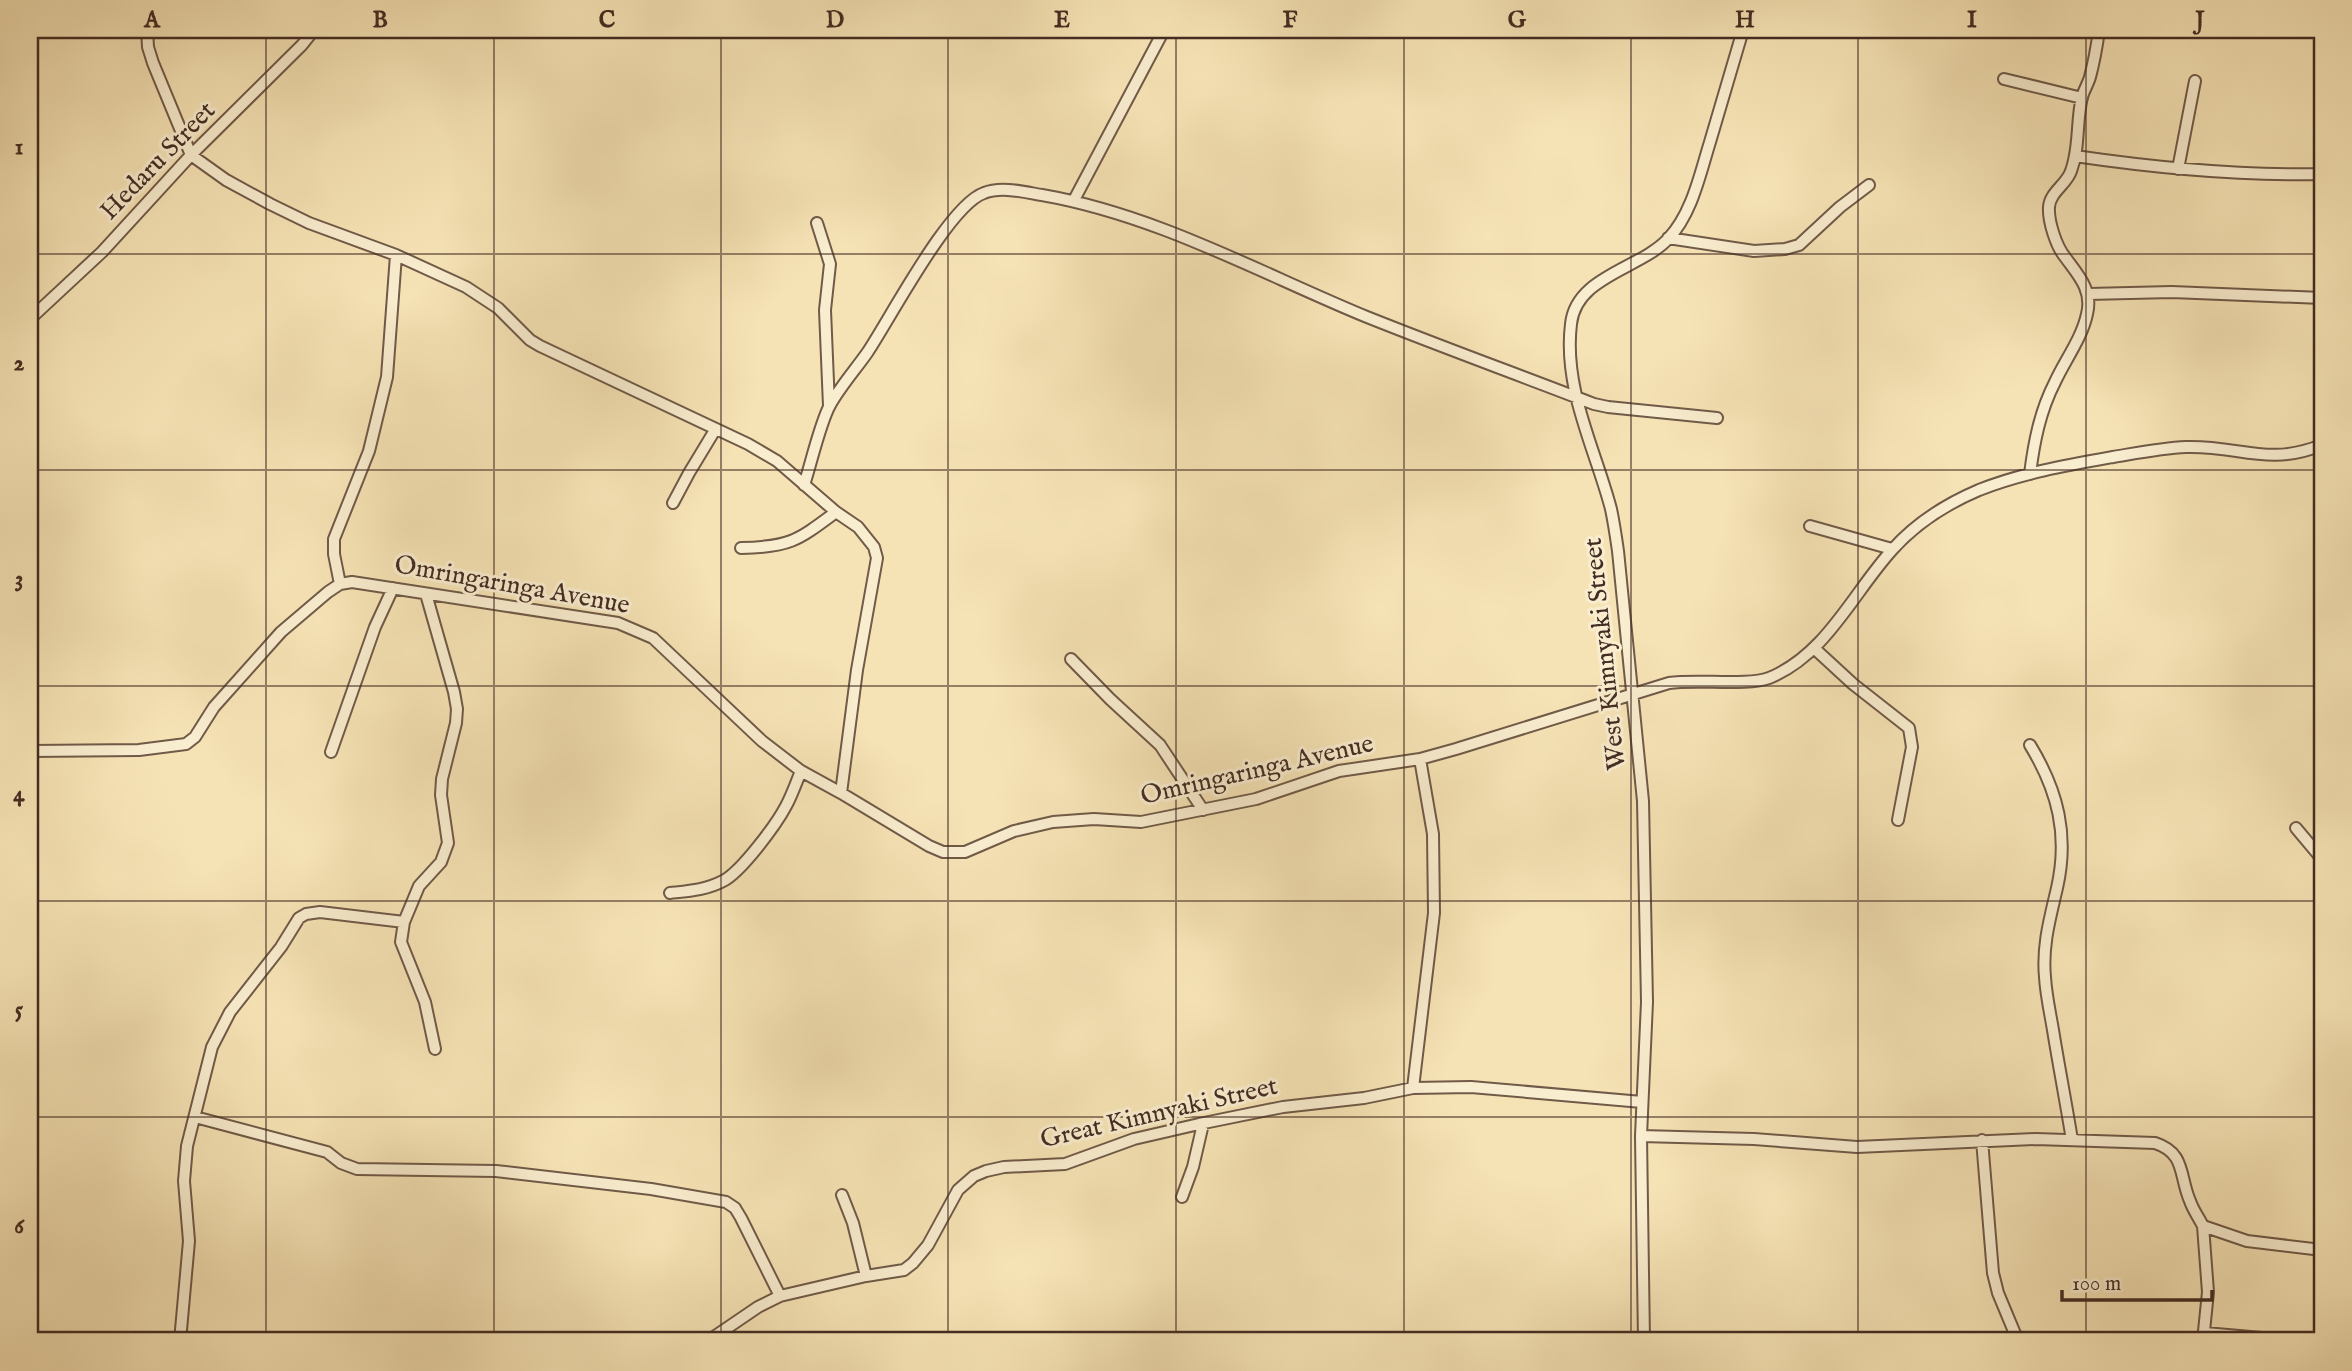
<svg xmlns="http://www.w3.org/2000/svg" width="2352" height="1371" font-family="'IM FELL English',serif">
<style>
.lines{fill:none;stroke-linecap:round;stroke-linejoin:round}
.minor-casing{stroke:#705a48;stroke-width:14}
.minor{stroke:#f9edcf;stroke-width:10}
.grid{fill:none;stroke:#432c23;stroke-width:2;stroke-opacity:0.55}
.labels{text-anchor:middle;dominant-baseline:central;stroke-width:6;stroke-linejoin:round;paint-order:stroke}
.street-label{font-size:26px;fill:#432c23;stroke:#f9edcf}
.neatline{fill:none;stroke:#432c23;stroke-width:2.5}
.grid-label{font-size:23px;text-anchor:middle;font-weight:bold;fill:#432c23}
</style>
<rect width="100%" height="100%" fill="#f6e3b5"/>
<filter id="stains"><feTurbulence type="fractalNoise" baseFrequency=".00286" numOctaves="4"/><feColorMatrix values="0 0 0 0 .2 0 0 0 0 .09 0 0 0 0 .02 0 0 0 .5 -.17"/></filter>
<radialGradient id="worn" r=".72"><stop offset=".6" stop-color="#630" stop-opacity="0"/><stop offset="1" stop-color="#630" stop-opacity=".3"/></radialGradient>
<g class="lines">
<g class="minor-casing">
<path id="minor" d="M 147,30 L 148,47 L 153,63 L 191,155 L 226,180 L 270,204 L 309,223 L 396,255 L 466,287 L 498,308 L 530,340 L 540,346 L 748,444 L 777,461 L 836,512 L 858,527 L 874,547 L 877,558 L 857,670 L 841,793
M 2004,79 L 2082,98
M 2075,156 C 2157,168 2239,176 2322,174
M 2178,169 L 2195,81
M 1074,200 L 1164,30
M 817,223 L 830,264 L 825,310 L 829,406
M 1668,238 L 1754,251 L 1785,249 L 1799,245 L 1840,207 L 1869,185
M 2088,294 L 2172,292 L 2322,298
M 30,319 L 102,252 L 191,155 L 302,45 L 314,30
M 2030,474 C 2034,442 2040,411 2055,382 C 2065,360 2082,338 2087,314 C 2093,290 2078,275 2065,257 C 2056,246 2048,221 2049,207 C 2050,192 2067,184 2071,171 C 2080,147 2076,121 2082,97 C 2084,90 2088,84 2090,77 C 2094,62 2097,45 2099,30
M 804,485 C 811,464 820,423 830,405 C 840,387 855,370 867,353 C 890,319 949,205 984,193 C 1001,186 1024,192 1042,195 C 1157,215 1260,273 1367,317 C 1442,347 1519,375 1594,404 L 1608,407 L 1717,418
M 673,503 L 689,473 L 715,430
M 1810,526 L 1892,549
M 741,548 C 790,547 797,541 836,512
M 340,584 L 334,554 L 334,539 L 369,451 L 387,377 L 396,255
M 426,594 L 454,692 L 457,709 L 456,723 L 442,779 L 441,795 L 448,843 L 441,862 L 419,886 L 404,922 L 401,942 L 425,1002 L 435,1049
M 1815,649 L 1853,684 L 1909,728 L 1912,747 L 1898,820
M 1071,659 L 1110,699 L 1160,745 L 1203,810
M 2030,745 C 2058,791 2069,835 2057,888 C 2050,918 2042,946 2045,977 C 2046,995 2050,1012 2053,1030 C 2059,1067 2066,1103 2072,1140
M 30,751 L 139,750 L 186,744 L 195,737 L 214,707 L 281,632 L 328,592 L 340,584 L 352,582 L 618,623 L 653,638 L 762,741 L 801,771 L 841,793 L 929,846 L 943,852 L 965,852 L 1014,831 L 1053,822 L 1094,819 L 1141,822 L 1256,799 L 1339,771 L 1420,759 L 1456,749 L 1669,683 C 1696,679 1748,686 1769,678 C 1826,655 1853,593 1892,550 C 1916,523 1946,504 1979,490 C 2022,473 2068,465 2113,457 C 2137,453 2162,448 2186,447 C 2239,445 2267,467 2322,445
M 331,752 L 375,627 L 393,588
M 2296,828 L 2322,859
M 670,893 C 688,891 706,890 723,881 C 741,872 776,825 786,806 C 792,795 796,783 801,771
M 1413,1088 L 1434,913 L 1433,834 L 1420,759
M 195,1117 L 327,1152 L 341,1163 L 357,1169 L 496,1171 L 651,1189 L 726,1202 L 735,1208 L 741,1218 L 780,1296
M 1641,1136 L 1754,1139 L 1857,1147 L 2036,1139 L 2155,1143 C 2186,1153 2179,1176 2190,1201 C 2193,1210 2199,1218 2203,1226 L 2247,1241 L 2322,1250
M 1982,1140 L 1993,1273 L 1998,1293 L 2018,1341
M 842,1195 L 853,1223 L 866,1276
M 1182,1197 L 1193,1167 L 1203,1124
M 2205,1333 L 2297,1341
M 180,1341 L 189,1241 L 184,1181 L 187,1146 L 212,1047 L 230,1012 L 281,947 L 299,918 L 306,914 L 320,912 L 404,922
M 708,1341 L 758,1307 L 780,1296 L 866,1276 L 904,1270 L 913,1263 L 928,1245 L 958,1190 L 974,1176 L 986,1171 L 1004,1167 L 1065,1164 L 1134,1139 L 1199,1124 L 1283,1107 L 1364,1098 L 1413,1088 L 1471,1087 L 1642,1102
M 1644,1341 L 1641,1136 L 1647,1002 L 1643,801 L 1618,551 C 1616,537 1614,523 1611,509 C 1595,448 1563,389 1571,324 C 1576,276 1640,269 1668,239 C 1692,214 1700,174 1710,142 C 1721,105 1732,67 1743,30
M 2203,1341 L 2208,1292 L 2203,1226"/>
</g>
<use href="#minor" class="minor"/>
</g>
<path class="grid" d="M 266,30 L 266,1341M 494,30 L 494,1341M 721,30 L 721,1341M 948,30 L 948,1341M 1176,30 L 1176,1341M 1404,30 L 1404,1341M 1631,30 L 1631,1341M 1858,30 L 1858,1341M 2086,30 L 2086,1341M 30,254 L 2322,254M 30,470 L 2322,470M 30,686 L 2322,686M 30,901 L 2322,901M 30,1117 L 2322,1117"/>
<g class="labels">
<g class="street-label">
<text transform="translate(158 161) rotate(-46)">Hedaru Street</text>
<text transform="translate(512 585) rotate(10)">Omringaringa Avenue</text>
<text transform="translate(1605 654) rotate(-96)">West Kimnyaki Street</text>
<text transform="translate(1257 770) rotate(-13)">Omringaringa Avenue</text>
<text transform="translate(1159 1113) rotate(-13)">Great Kimnyaki Street</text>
</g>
</g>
<rect width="2352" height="1371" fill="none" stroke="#f6e3b5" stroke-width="77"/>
<path d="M2062 1290v10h150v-10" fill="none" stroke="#432c23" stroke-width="3.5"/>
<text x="2072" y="1290" font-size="21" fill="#432c23" stroke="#f9edcf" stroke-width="5" paint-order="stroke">100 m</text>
<rect x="38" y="38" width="2276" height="1294" class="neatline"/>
<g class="grid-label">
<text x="152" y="27">A</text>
<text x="380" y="27">B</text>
<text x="607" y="27">C</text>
<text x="835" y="27">D</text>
<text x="1062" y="27">E</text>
<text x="1290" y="27">F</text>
<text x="1517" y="27">G</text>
<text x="1745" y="27">H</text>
<text x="1972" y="27">I</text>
<text x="2200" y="27">J</text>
<text x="19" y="154">1</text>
<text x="19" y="370">2</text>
<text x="19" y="586">3</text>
<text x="19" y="801">4</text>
<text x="19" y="1017">5</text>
<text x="19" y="1233">6</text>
</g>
<rect width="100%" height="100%" filter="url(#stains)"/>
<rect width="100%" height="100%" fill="url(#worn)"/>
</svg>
